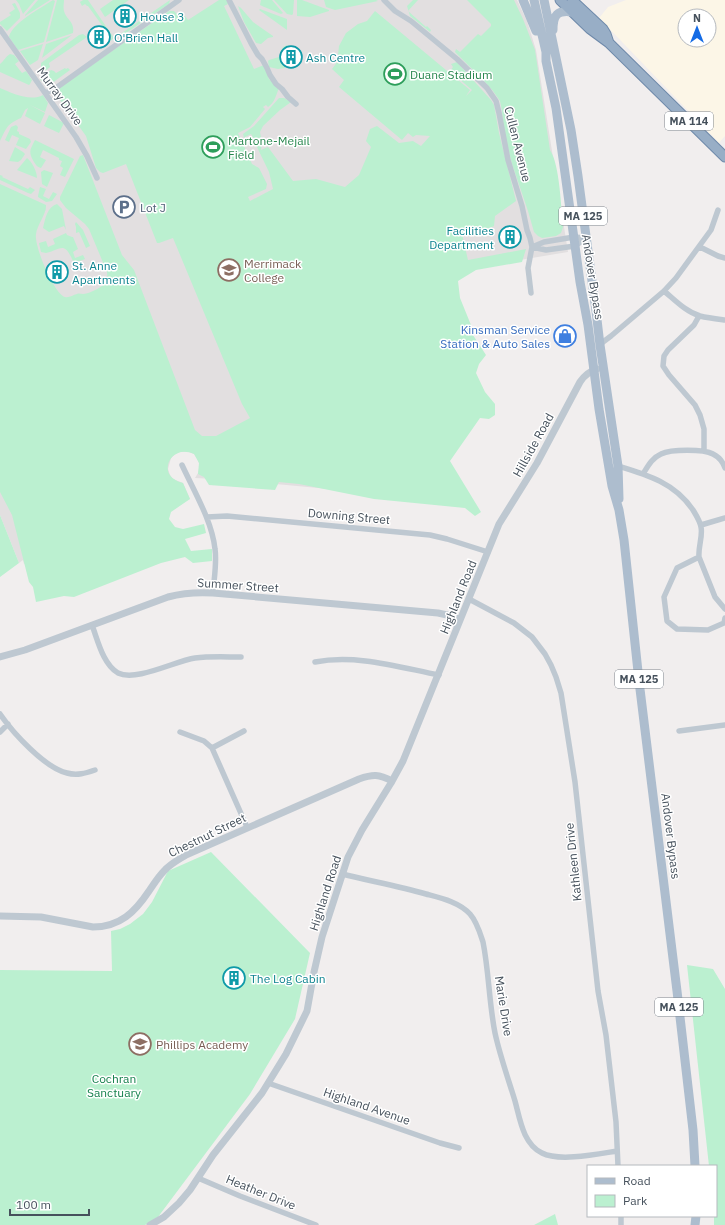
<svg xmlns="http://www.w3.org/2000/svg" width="725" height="1225" font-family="'IBM Plex Sans',sans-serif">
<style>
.commercial{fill:#fcf6e7;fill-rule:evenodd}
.education{fill:#e2dfe0}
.green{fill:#bbf0d0}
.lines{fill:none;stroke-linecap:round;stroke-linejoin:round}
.trunk-casing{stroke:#6f8aaa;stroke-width:11}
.minor{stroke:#bec8d1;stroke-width:5.5}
.tertiary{stroke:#bec8d1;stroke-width:7}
.primary{stroke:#adbdce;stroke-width:9}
.trunk{stroke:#98aec6;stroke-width:9}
.labels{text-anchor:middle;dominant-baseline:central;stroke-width:3;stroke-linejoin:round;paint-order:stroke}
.shield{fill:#fff;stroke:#7e858d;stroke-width:1}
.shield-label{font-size:11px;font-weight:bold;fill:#46515c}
.culture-label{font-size:12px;fill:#0d838f;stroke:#fff;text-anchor:start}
.leisure-label{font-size:12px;fill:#27864d;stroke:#fff;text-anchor:start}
.street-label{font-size:12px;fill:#46515c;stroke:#fff}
.service-label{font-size:12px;fill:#4e5e75;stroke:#fff;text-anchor:start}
.education-label{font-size:12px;fill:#785e54;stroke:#fff;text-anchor:start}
.shop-label{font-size:12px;fill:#366cbe;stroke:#fff;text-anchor:end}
.park-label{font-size:12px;fill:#14804c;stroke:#fff}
</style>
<rect width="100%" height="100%" fill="#f1eeee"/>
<path class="commercial" d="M 626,0 L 725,0 L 725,136 L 719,143 L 599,18 L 608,7 ZM 685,16 L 709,16 L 709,40 L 685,40 Z"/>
<path class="education" d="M 0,0 L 517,0 L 527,21 L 536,50 L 568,252 L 350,288 L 469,502 L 233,480 L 195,478 L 198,473 L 199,469 L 199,463 L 197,458 L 194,454 L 189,452 L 179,452 L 174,455 L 171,458 L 168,469 L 170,475 L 173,479 L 183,483 L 190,499 L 24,564 L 23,560 L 19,563 L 0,515 Z"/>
<path class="green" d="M 16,0 L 35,0 L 23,14 L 19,4 Z
M 38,0 L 50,0 L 25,16 L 25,15 Z
M 53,0 L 55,1 L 44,42 L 18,50 L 9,37 C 12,23 41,8 53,0 Z
M 57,0 L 64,0 C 64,3 63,8 64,11 C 66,20 75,21 73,33 L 46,42 Z
M 83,0 L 88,0 L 114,38 L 102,47 L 100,44 L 109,38 L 110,39 L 112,38 L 110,34 L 109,35 L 88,6 L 87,6 L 85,4 L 82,6 L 80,2 Z
M 113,0 L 129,0 L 105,17 L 100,9 Z
M 170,0 L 169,4 L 166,6 L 123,35 L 119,35 Z
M 219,0 L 227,0 L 228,4 L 224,6 L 254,69 L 264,65 L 269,79 L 279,88 C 276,95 275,102 268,107 L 266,105 L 263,107 L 265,109 L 250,127 L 238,133 L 252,164 L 259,168 L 267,184 L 266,189 L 248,197 L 250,201 L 273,189 L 269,172 L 256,145 L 258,143 L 256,139 L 254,139 L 251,134 L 245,137 L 246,141 L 245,141 L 243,134 L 254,126 L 279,98 L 284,98 L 291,102 L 280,110 L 263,126 L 260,132 L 262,143 L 261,150 L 268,147 L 293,181 L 316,179 L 345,187 L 359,175 L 371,147 L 366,141 L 370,129 L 377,126 L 399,143 L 413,141 L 421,146 L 430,136 L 416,135 L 413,137 L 408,133 L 402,140 L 339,87 L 344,80 L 332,69 L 338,61 L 338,55 L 339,46 L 346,33 L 358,24 L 367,21 L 375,11 L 470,90 L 466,96 L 472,90 L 450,71 L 453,67 L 451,64 L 457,62 L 491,100 L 494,105 L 499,133 L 516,201 L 495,216 L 494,226 L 490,228 L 462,234 L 468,260 L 526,249 L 522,262 L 476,270 L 458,281 L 460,298 L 471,325 L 471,332 L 486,355 L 479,364 L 476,373 L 485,392 L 495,404 L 495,415 L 489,419 L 480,418 L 450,461 L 481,512 L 475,516 L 465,508 L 374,499 L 299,484 L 279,482 L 275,490 L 209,485 L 204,477 L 198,474 L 199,463 L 194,454 C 173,444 159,469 174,479 C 176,481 180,482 183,483 L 190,499 L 171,512 L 169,519 L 175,527 L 183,529 L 204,524 L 206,533 L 185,539 L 191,551 L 212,549 L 212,561 L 193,563 L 185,557 L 161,563 L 74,597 L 64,596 L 36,602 L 33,587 L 29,582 L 12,515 L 0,492 L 0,184 L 46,205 C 47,213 37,225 36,234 C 34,246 54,294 65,297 C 69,298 73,295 77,294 C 79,293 81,294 83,294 C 92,293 101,287 108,282 L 107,272 L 89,229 L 85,224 L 66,208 L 60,200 L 60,197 L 80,156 L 83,155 L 122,255 L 134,270 L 195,430 L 202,436 L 216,436 L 250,418 L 242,404 L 173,238 L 159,243 L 157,243 L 126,164 L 103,173 L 100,172 L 96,168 L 86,136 L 55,93 L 55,91 L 169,11 L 174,11 L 179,16 L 185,16 L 188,20 Z
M 261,0 L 272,0 L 283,13 L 281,14 L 262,6 L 260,5 Z
M 274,0 L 294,0 L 293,14 L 292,15 L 287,14 Z
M 297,0 L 302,0 L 329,10 L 329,11 L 310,17 L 297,16 Z
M 324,0 L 376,0 L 378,1 L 335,10 L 326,7 Z
M 413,0 L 418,0 L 408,11 L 426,27 L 427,26 L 431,30 L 430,32 L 410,16 L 407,6 Z
M 467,0 L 514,0 L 523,19 L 535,50 L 550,150 C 560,165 561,208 563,227 L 561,233 L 556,236 L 542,238 L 538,236 L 534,232 L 528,211 L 512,164 L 503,128 L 502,111 L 500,101 L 493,91 L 484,81 L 455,52 L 456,49 L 460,52 L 478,34 L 481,36 L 491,26 L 491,24 Z
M 15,3 L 20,13 L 20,18 L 7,31 L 0,24 L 0,22 L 11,15 L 9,13 L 15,9 L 12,4 Z
M 238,6 L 241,8 L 253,22 L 273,36 L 273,37 L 268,38 L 261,44 L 256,43 L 244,22 Z
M 260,9 L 287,19 L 287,30 L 259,10 Z
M 83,34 L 87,37 L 49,63 L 50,67 L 41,74 L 41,63 L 79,35 Z
M 72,35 L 42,58 L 46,44 Z
M 43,44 L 38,60 L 30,65 L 20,51 Z
M 287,45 L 285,68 L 278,69 L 269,67 L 268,61 L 269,60 L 279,57 L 283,47 Z
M 10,54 L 14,55 L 19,61 L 15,64 L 22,73 L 26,71 L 32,80 L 30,84 L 29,85 L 0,72 L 0,64 C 4,61 6,56 10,54 Z
M 65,68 L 66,69 L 68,68 L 70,70 L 48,86 L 45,85 L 40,79 L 51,70 L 54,71 L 56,73 Z
M 0,88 C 12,93 30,102 43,95 L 48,103 L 45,112 L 30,105 L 45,113 L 40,124 L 25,116 L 28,108 L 25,110 L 21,118 C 7,124 7,127 0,141 Z
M 49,115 L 64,123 L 59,133 L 44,126 Z
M 16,125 L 18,127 L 17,131 L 19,132 L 19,134 L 30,139 L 31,142 L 26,149 L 16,145 L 19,138 L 12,135 L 9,142 L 5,140 L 11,127 Z
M 35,140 L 74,159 L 65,177 L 60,175 L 63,168 L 60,166 L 62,161 L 59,160 L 59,158 L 43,150 L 40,157 L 46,160 L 41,168 C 37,167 36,165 34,162 C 28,152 30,150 35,140 Z
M 15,147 L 23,152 L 25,154 L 21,160 L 18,162 L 9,161 Z
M 27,158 C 32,162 37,171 37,178 L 17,170 Z
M 44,170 L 53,173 L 47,187 L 42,184 L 41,172 Z
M 0,175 L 3,176 L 2,177 L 28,189 L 30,187 L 35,190 L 31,194 L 28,193 L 0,180 Z
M 40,187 L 46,189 L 43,196 L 49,199 L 53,192 L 57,194 L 52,201 L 46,202 L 38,197 L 38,196 Z
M 57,204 L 62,209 L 66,230 L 64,226 L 49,232 L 43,228 C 45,219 47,207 57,204 Z
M 76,222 L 83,230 L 90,246 L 86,248 L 79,232 L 76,233 L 76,227 L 75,224 Z
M 66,233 L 67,235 L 72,237 L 73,237 L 78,249 L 73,252 L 75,258 L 83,255 L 85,259 L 77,262 L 73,261 C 64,241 62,249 46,253 L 41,252 L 39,243 L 46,241 L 48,247 L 55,244 L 53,239 Z
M 0,515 L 19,563 L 0,577 Z
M 211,852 L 310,953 L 295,1019 L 250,1094 L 158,1217 L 145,1225 L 0,1225 L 0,970 L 112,971 L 111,931 L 120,929 L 130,924 L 143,914 L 152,902 L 168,871 Z
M 687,965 L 713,969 L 725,989 L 725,1225 L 714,1225 L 714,1216 L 716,1216 L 716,1166 L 709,1166 Z
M 555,1214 L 558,1225 L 534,1225 Z"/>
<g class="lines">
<g class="trunk-casing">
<path id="trunk" d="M 560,0 L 590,29 L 609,43 L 725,157
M 572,0 L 603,29 L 606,34 L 609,43"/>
</g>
<path class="minor" d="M 229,0 L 251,43 L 258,55 L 262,59 L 267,68 L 270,75 L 276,84 L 282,89 L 288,97 L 296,104
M 384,0 L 395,11 L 411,21 L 457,59 L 487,88 L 496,101 L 499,113 L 508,160 L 522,206 L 527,230 L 530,238 L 532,247 L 528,268 L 531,293
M 0,29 L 76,137 L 87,156 L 97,178
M 45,93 L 53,90 L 179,0
M 574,237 L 586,238 L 575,246 L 546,250 L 532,247 L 544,242 Z
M 700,247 L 718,256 L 725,258
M 664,291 C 675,300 686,312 700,316 C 708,318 717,319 725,320
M 699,316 L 694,325 L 668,350 L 664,356 L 663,366 L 669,375 L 695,405 L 700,415 L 704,429 L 704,451
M 599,345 L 611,336 L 664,291 L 676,278 L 711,230 L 718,210
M 182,465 C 194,491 212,521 215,549 C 217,563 214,578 213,593
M 618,466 C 648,475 675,483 693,510 C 696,515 700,521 701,527 C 703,536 698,547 699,557
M 643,474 C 648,466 652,458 661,454 C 671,449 704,449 713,454 C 719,457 723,462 725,468
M 207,517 L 227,516 L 430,535 L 447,539 L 488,552
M 701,525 L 725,518
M 469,599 L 514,623 L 532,637 L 545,654 L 551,665 L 556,677 L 561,693 L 575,782 L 598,991 L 606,1035 L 616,1122 L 618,1166
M 725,609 L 715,597 L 699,557 L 677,568 L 664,597 L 667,621 L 677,629 L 708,630 L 724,623 L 725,618
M 92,625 C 98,641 103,664 118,673 C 136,682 175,661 195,658 C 210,656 226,657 241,657
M 315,662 C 356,654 398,667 439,675
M 0,714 C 13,733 45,768 67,773 C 77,776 86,773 95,770
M 679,731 L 725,725
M 0,732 L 8,724
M 180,732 L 204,741 L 212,748 L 247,827
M 212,748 L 244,731
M 342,874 C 370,881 398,886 426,894 C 441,898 459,902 470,914 C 477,922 480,933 483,942 C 489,972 489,1003 495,1033 C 500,1056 508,1078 515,1101 C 520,1119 523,1144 542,1153 C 559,1162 598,1154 617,1151
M 268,1083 L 440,1143 L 459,1148
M 198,1178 L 240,1196 L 316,1225
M 621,1216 L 621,1225"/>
<path class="tertiary" d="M 0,657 L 25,650 L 168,597 C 183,593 197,592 213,593 L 438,613 L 452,616 L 460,620
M 0,916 L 41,917 L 93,927 C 120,927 135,912 149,891 C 154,884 158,877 164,871 C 170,864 178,860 186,855 L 359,779 C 373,774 379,774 392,781
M 150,1225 L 164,1217 L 179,1203 L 190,1190 L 213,1155 L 262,1093 L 286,1054 L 307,1011 L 314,972 L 322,937 L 348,857 L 362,830 L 391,783 L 403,761 L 499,524 L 537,463 L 580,382 C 584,376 590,371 597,369"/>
<path class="primary" d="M 523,0 L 536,31
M 534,0 L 546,52 L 546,61 L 556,108 L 580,282 L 588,325 L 599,409 L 612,486 L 619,510 L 624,540 L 639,681 L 677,991 L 693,1130 L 695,1166
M 544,0 L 571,130 L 578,176 L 596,311 L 600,345 L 618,466 L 619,499
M 553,30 C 553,15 557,10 572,12
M 695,1225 L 696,1216"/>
<use href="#trunk" class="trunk"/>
</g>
<defs>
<g id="building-ring" transform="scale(1.15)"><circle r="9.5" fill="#fff" stroke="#0f9aa8" stroke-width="1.5"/><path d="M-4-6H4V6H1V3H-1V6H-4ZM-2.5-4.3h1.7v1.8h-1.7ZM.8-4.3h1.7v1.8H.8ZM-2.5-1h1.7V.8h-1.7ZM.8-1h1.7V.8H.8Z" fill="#0f9aa8"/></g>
<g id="stadium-ring" transform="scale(1.15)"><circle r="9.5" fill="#fff" stroke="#2e9e5b" stroke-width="1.5"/><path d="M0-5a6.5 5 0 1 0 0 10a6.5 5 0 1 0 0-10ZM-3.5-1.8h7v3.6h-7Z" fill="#2e9e5b"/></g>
<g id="parking-ring" transform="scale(1.15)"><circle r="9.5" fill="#fff" stroke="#5c6f8a" stroke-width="1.5"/><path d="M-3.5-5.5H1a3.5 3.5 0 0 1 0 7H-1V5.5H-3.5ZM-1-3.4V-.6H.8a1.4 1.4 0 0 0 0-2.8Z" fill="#5c6f8a"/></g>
<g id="university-ring" transform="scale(1.15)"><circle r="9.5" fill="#fff" stroke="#8d6e63" stroke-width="1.5"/><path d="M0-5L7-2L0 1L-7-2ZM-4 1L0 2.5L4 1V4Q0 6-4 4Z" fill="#8d6e63"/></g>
<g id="shop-ring" transform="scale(1.15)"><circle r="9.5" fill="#fff" stroke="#3f7fe0" stroke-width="1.5"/><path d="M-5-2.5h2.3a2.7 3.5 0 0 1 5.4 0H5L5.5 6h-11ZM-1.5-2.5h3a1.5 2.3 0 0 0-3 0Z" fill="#3f7fe0"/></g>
<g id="school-ring" transform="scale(1.15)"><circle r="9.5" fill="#fff" stroke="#8d6e63" stroke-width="1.5"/><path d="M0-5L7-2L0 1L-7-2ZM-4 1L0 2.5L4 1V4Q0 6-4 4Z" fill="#8d6e63"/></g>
</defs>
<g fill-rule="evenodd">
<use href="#building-ring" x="125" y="16"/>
<use href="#building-ring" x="99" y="37"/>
<use href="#building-ring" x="291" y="57"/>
<use href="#stadium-ring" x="395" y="74"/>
<use href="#stadium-ring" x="213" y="147"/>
<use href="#parking-ring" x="124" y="207"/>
<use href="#building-ring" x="510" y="237"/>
<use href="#university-ring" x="229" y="270"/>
<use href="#building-ring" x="57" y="272"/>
<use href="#shop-ring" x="565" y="336"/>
<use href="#building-ring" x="234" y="978"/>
<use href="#school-ring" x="140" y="1044"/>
</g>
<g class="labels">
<g class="shield">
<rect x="665" y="112" width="48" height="18" rx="3"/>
<rect x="559" y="207" width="48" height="18" rx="3"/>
<rect x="615" y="670" width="48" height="18" rx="3"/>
<rect x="655" y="998" width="48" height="18" rx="3"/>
</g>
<g class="shield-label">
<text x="689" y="121">MA 114</text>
<text x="583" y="216">MA 125</text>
<text x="639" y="679">MA 125</text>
<text x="679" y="1007">MA 125</text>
</g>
<g class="culture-label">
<text x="140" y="16">House 3</text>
<text x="114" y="37">O'Brien Hall</text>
<text x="306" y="57">Ash Centre</text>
<text x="494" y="230" text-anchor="end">Facilities<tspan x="494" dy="14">Department</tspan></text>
<text x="72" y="265">St. Anne<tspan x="72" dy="14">Apartments</tspan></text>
<text x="250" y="978">The Log Cabin</text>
</g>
<g class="leisure-label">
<text x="410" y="74">Duane Stadium</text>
<text x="228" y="140">Martone-Mejail<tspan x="228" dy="14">Field</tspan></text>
</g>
<g class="street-label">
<text transform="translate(60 96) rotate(54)">Murray Drive</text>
<text transform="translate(518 144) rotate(76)">Cullen Avenue</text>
<text transform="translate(593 277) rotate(81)">Andover Bypass</text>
<text transform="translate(533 445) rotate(-61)">Hillside Road</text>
<text transform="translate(349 516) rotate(5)">Downing Street</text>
<text transform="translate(238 585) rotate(4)">Summer Street</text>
<text transform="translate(458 597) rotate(-68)">Highland Road</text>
<text transform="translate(207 835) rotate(-26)">Chestnut Street</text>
<text transform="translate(671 836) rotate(83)">Andover Bypass</text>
<text transform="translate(573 862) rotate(-96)">Kathleen Drive</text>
<text transform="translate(325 893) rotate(-72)">Highland Road</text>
<text transform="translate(504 1006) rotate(81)">Marie Drive</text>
<text transform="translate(367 1106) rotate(19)">Highland Avenue</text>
<text transform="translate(261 1192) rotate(22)">Heather Drive</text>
</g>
<g class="service-label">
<text x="140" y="207">Lot J</text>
</g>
<g class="education-label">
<text x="244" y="263">Merrimack<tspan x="244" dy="14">College</tspan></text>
<text x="156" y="1044">Phillips Academy</text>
</g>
<g class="shop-label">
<text x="550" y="329">Kinsman Service<tspan x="550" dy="14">Station &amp; Auto Sales</tspan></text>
</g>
<g class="park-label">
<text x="114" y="1078">Cochran<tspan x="114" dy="14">Sanctuary</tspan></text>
</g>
</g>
<rect x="587" y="1165" width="130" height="52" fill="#ffffff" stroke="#b5b9be"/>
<rect x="595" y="1178" width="20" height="6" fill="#adbdce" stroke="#b5b9be"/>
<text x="623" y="1185" font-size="12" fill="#46515c">Road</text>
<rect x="595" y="1195" width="20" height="12" fill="#bbf0d0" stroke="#b5b9be"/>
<text x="623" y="1205" font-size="12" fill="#46515c">Park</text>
<g transform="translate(697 28)"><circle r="19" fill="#ffffff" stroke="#b5b9be"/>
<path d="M0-3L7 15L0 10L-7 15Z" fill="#146be5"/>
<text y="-6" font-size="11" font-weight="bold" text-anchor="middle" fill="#46515c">N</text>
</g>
<path d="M10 1209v6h79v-6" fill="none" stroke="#46515c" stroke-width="2"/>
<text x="16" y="1209" font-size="12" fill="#46515c" stroke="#ffffff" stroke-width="3" paint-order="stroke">100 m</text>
</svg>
